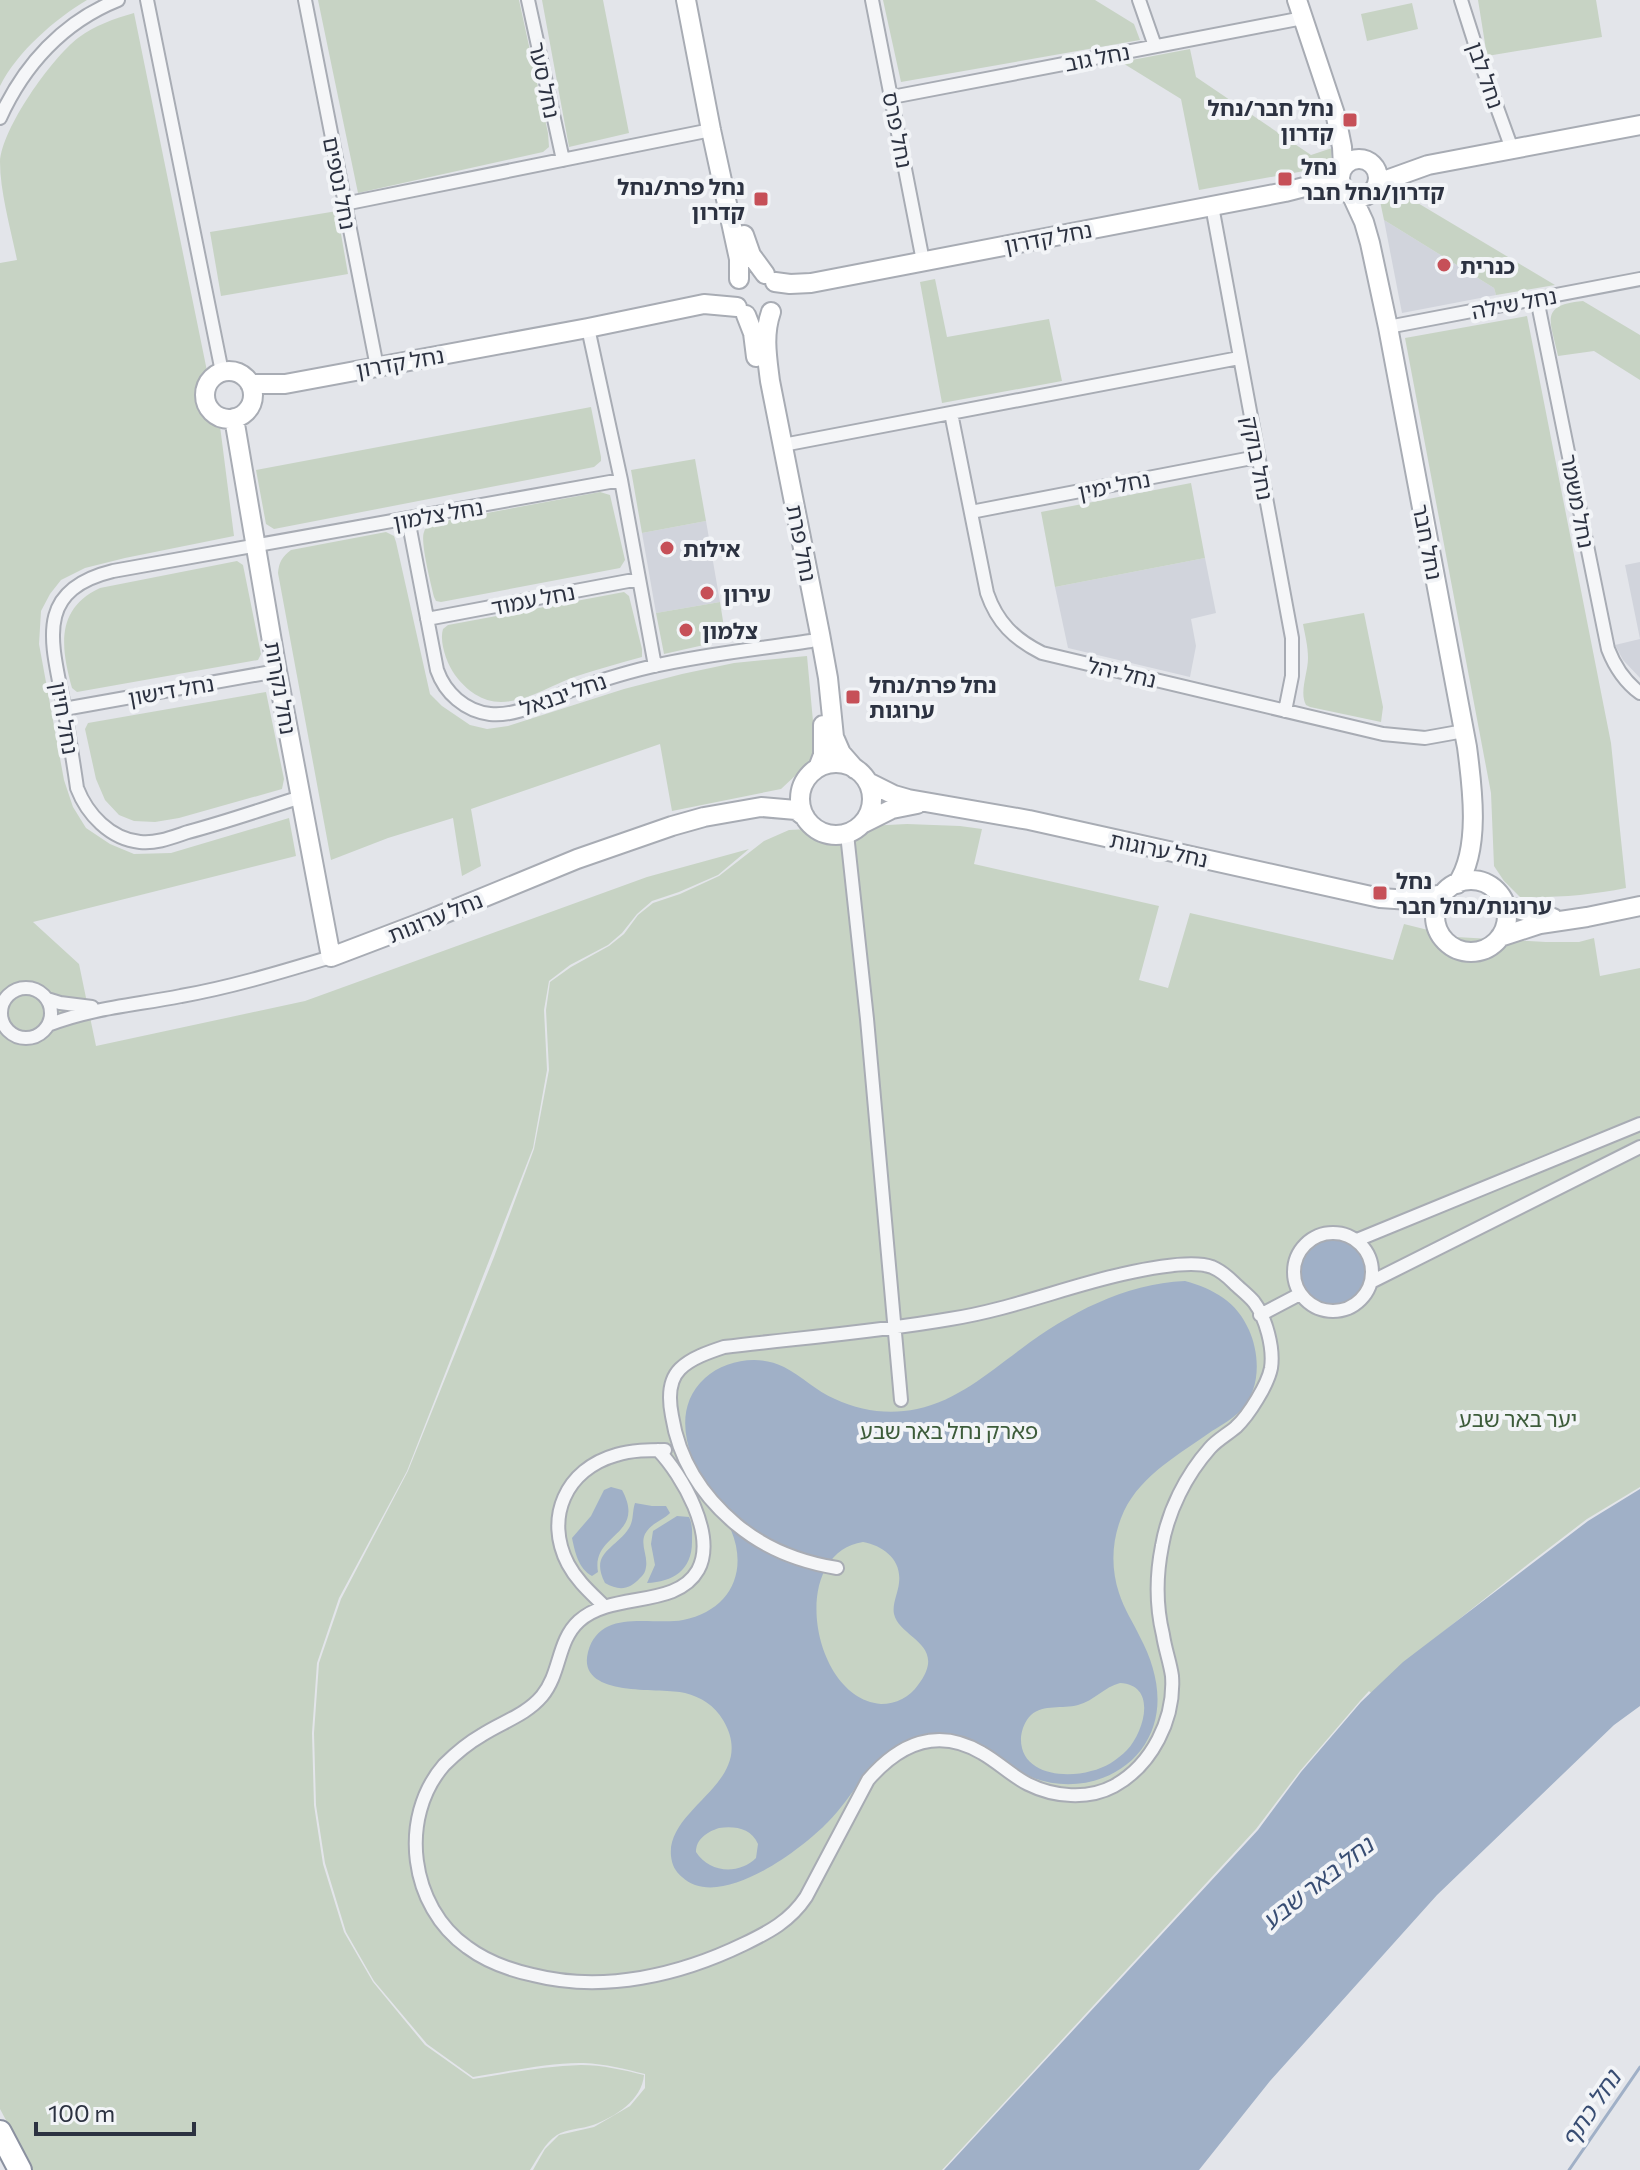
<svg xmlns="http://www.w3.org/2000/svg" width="1640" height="2170" font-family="Commissioner,'Noto Sans Hebrew',sans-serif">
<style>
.built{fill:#d1d4dc}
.green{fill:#c7d3c4}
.water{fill:#a0b0c7;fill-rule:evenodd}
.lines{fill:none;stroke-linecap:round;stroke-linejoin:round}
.stream{stroke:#a0b0c7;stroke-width:3}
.street-casing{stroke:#a8acb4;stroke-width:16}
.secondary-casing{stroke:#a8acb4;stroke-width:22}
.highway-casing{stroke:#8b91a0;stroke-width:26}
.street{stroke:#f5f6f8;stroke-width:12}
.secondary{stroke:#fff;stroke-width:18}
.highway{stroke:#fff;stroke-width:22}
.poi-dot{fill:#c65058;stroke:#f2f4f7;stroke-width:3}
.labels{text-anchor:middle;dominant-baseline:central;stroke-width:8;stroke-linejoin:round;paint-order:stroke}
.street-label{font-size:22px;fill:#2c3241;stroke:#f2f4f7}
.poi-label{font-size:22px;font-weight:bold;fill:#2c3241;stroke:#f2f4f7;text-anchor:start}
.park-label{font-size:22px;fill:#3d5c3a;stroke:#f2f4f7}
.water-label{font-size:24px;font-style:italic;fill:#384d73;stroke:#f2f4f7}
</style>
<rect width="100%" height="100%" fill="#e3e5ea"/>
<path class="built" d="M 1384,220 L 1494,288 L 1496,295 L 1402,313 Z
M 706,521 L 720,602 L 656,613 L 642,533 Z
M 1205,558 L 1216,613 L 1191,619 L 1196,646 L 1190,677 L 1068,648 L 1055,587 Z
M 1640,562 L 1640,678 L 1623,660 L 1615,645 L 1640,639 L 1625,565 Z"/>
<path class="green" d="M 0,0 L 87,0 C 55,19 17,52 0,86 Z
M 318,0 L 519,0 L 548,133 L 549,147 L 543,152 L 358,193 Z
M 542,0 L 603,0 L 629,133 L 569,147 Z
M 883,0 L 1095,0 L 1134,24 L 1140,40 L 901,82 Z
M 1478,0 L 1596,0 L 1602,37 L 1487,56 Z
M 1412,3 L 1418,29 L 1367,41 L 1361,14 Z
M 134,13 L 207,371 L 196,387 C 198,406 203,417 220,426 L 234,536 L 125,558 L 85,568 L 61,580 L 50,594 L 41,611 L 39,644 L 64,780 L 73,807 L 86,828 L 110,844 L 134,854 L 171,853 L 289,818 L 296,856 L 33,922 L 79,964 L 96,1046 L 305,1001 L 647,877 L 749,849 L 718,875 L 679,892 L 652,901 L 637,914 L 622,933 L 608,945 L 570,965 L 549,981 L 544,1010 L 547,1070 L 533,1148 L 407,1471 L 339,1598 L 317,1663 L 312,1733 L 314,1805 L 323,1864 L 344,1932 L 373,1982 L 425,2045 L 473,2079 C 508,2073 545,2066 581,2065 C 602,2065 624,2070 644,2075 C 642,2100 615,2117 593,2125 C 582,2129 566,2129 557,2135 C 544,2144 538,2158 530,2170 L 33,2170 L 0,2109 L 0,263 L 17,260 C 11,230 0,192 0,162 C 2,128 51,59 78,38 C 95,25 114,19 134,13 Z
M 1190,49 L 1196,77 L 1311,155 L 1332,148 L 1331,163 L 1326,167 L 1199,190 L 1181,99 L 1121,62 Z
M 1396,190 L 1555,285 L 1496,295 L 1494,288 L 1384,220 L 1380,201 L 1382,194 Z
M 337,211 L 348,274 L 221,296 L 210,232 Z
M 935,279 L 947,337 L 1049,319 L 1062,381 L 942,403 L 920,282 Z
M 1583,301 L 1640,335 L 1640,380 L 1594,351 L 1558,356 C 1551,322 1538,305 1583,301 Z
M 1527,316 L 1611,743 L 1626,888 C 1591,895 1556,898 1520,897 L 1504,881 L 1494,866 L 1491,793 L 1405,338 Z
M 591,407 L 601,457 L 601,461 L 594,467 L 274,529 L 266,524 L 256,470 Z
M 695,459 L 706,521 L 642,533 L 631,470 Z
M 1191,483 L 1205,558 L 1055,587 L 1041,512 Z
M 600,492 L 610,495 L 625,560 L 620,568 L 441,602 L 436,601 L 434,597 C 431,584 420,542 424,532 C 426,526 428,526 433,523 Z
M 386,532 L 394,536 L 396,542 L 430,694 L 442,706 L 470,725 L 487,729 L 508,726 L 624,689 L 682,674 L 734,663 L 807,656 L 815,743 L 813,759 L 781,789 L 672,811 L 660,744 L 471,809 L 481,866 L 462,876 L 453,818 L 388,838 L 331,860 L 278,573 C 279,562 282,557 291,550 Z
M 237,561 L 243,565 L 261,654 L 258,660 L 77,692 L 72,688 C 61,648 55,609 100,588 Z
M 624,592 L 629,596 L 642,649 L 642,657 C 620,663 598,669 577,676 C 553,684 527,702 501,702 C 482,702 466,690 455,675 C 447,664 439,642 443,629 L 448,625 Z
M 720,602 L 726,640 L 664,654 L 656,613 Z
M 1364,613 L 1383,707 L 1381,722 L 1310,707 L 1306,705 C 1299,692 1308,673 1308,658 C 1308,646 1305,635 1303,624 Z
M 266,692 L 284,779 L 282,789 L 179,818 L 155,822 L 134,821 L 119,815 L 105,800 L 96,779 L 85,729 L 88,723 Z
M 907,824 L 960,826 L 982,829 L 974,864 L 1159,906 L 1139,980 L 1168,988 L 1190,913 L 1393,960 L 1404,924 L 1456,937 L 1546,942 L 1579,942 L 1594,938 L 1600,976 L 1640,968 L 1640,1487 L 1587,1519 L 1527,1565 L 1423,1648 L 1373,1695 L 1369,1691 L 1360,1701 L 1300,1771 L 1256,1829 L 942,2170 L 533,2170 L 545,2149 L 559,2135 L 594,2127 L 630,2106 L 645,2088 L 645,2074 C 625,2069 605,2064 584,2063 C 551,2062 506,2072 473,2077 L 427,2044 L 374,1981 L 346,1932 L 325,1863 L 316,1805 L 314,1733 L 319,1663 L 341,1599 L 408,1471 L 494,1257 L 534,1149 L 549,1070 L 546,1010 L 550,982 L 571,967 L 609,946 L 624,934 L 638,915 L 653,903 L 680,894 L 719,876 L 764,841 L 789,830 Z"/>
<path class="water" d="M1301 1272a32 32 0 1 1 64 0a32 32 0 1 1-64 0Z
M 1185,1281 C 1214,1289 1237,1302 1249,1330 C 1260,1355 1261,1389 1241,1410 C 1234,1418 1222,1425 1212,1431 C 1180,1454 1142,1474 1124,1511 C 1112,1537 1110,1566 1119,1593 C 1124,1609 1133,1622 1140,1637 C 1159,1673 1167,1715 1141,1750 C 1113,1786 1060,1794 1021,1772 C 1011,1766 1002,1757 992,1751 C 965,1732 931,1727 901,1743 C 869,1760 853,1797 828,1822 C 801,1850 719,1912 682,1877 C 675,1871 672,1865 671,1856 C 666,1806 760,1782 723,1720 C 715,1706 701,1697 685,1693 C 660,1687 576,1699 588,1652 C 600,1607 652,1626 683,1620 C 729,1611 749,1573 731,1530 C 725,1515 715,1502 707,1488 C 687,1455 671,1409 705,1378 C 725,1360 759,1354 784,1367 C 802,1376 816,1391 835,1399 C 861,1411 889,1415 917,1409 C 958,1400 988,1373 1021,1349 C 1069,1313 1124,1284 1185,1281 ZM 863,1542 C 884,1546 902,1560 899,1583 C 898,1593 892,1604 894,1614 C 900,1639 949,1644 918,1685 C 910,1697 896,1704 881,1704 C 812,1699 787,1554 863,1542 ZM 1120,1683 C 1158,1685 1144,1732 1127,1750 C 1117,1760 1105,1768 1091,1771 C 1064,1779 1019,1774 1021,1737 C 1022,1729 1025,1721 1031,1715 C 1044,1704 1062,1709 1078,1705 C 1094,1701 1104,1687 1120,1683 ZM 719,1828 C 735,1826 751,1828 758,1844 L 756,1858 C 739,1875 709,1873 696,1852 C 696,1839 707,1832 719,1828 Z
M 611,1487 L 622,1490 C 647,1536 591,1533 598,1572 L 592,1576 C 578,1568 575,1552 572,1538 L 591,1516 L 604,1490 Z
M 1640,1489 L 1640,1706 L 1614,1725 L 1437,1895 L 1270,2081 L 1199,2170 L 944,2170 L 1258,1830 L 1301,1772 L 1361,1702 L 1403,1662 L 1588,1521 Z
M 635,1503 L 652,1506 L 666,1506 L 670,1513 C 662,1521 651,1523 645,1534 C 640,1545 648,1556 646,1567 C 645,1573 644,1574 640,1578 C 629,1590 619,1591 605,1583 C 589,1552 616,1549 629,1528 C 634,1520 632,1512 635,1503 Z
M 677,1516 L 689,1517 C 693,1525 692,1533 692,1542 C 692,1570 673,1582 647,1583 L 655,1565 L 651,1544 L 653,1531 Z"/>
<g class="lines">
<path class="stream" d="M 1569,2170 L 1640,2067"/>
<g class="street-casing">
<path id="street" d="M 147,0 L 222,372
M 305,0 L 377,367
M 528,0 L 563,160
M 872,0 L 923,261
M 1139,0 L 1155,46
M 1461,0 L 1483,69 L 1512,149
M 892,97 L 1303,18
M 0,118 C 24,65 63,22 118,0
M 344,204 L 711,130
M 1212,206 L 1292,638 L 1292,676 L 1285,711
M 1537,299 L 1608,649 C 1615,667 1625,682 1640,693
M 1388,327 L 1640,279
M 588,328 L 621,480 L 655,666
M 951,413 L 987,593 C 997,622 1014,639 1042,653 L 1383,734 L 1425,738 L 1464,731
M 783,445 L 1239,358
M 971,512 L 1257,457
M 408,519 L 437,670 C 445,693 465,711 490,714 C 518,717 546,699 572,690 C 599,681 626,672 654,666 C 706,654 758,649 811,641
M 427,619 L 639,579
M 64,709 L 277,671
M 301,797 C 263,809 226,822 188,832 C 173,837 156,844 140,842 C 110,839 87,814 77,788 C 73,759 68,730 63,701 C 51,640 35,590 113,571 L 621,480
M 847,834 L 867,1019 L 901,1400
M1 1013a25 25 0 1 1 50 0a25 25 0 1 1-50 0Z
M 47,999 L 60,1003 L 92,1007
M 48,1025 C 91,1008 136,1005 181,996 C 232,987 281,972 331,957
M1294 1272a39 39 0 1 1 78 0a39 39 0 1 1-78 0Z
M 1357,1240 L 1640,1124
M 1371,1282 L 1640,1147
M 1260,1315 L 1300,1294
M 658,1450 C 682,1475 717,1535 698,1570 C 676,1609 612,1591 579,1621 C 557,1641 561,1673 542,1696 C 526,1715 502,1722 482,1735 C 468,1743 455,1754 444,1765 C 398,1818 410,1907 467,1947 C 487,1962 510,1970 533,1975 C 604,1993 680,1975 744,1944 C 769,1932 790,1921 806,1897 L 868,1780 C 899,1744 937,1726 982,1753 C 998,1762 1012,1776 1028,1784 C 1054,1797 1088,1800 1114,1786 C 1152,1765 1175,1719 1172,1676 C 1170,1662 1165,1649 1163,1635 C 1156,1606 1156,1576 1162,1546 C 1168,1511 1186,1475 1210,1448 C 1217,1440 1228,1434 1236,1427 C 1249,1415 1268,1384 1271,1368 C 1274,1348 1266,1318 1254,1302 C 1248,1295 1240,1289 1234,1283 C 1228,1277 1219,1270 1212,1267 C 1191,1259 1145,1269 1123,1274 C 1065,1287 1009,1310 950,1319 C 875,1332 799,1338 724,1347 C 709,1352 691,1358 680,1369 C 668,1381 669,1401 672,1416 C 679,1460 702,1496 737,1525 C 766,1549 800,1562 837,1568
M 604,1606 C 591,1593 577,1581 568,1564 C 544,1518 566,1469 616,1455 C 632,1450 649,1450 665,1450"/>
</g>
<g class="secondary-casing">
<path id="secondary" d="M 686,0 L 711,130 L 739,259 L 739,279
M 1297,0 L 1336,117 L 1342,147 L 1343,167
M1340 178a19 19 0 1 1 38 0a19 19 0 1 1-38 0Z
M 1378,183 L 1428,165 L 1640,125
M 1352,196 L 1364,222 L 1370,243 L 1388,327 L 1467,747 C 1472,785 1481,850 1457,884
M 744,235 L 751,255 L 765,274
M 775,282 L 790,284 L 811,283 L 1285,192 L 1316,184 L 1341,172
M 771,312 C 763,335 767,357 770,381 L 820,634 L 828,678 L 834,737 L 841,753 L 855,769
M 746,315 L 753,333 L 756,357
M205 395a24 24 0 1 1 48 0a24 24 0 1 1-48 0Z
M 250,384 L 285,384 L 588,328 L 704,304 L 737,307
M 234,418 L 277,671 L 331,957 L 431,919 L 577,859 L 672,826 L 704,817 L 761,807 L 796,810 L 805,817
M800 799a36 36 0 1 1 72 0a36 36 0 1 1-72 0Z
M 818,768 L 823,755 L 823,725
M 868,782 L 894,795 L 908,799 L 1029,820 L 1380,898 L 1410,900 L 1443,894
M 864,823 L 892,809 L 917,804
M1435 916a36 36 0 1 1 72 0a36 36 0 1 1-72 0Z
M 1506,906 L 1553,918
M 1500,937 L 1540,924 L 1587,917 L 1640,906"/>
</g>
<g class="highway-casing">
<path id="highway" d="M 0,2132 L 20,2170"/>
</g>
<use href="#street" class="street"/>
<use href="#secondary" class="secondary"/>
<use href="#highway" class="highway"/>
</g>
<g class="poi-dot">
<rect x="1342" y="112" width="16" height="16" rx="4"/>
<rect x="1277" y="171" width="16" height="16" rx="4"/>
<rect x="753" y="191" width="16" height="16" rx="4"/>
<circle cx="1444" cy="265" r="8"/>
<circle cx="667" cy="548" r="8"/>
<circle cx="707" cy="593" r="8"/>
<circle cx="686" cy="630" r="8"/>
<rect x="845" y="689" width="16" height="16" rx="4"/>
<rect x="1372" y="885" width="16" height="16" rx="4"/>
</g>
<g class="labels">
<g class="street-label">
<text transform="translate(1097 57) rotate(-11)">נחל גוב</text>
<text transform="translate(1486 75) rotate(71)">נחל לבן</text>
<text transform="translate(545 80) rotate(78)">נחל סער</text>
<text transform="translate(898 130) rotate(79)">נחל פרס</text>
<text transform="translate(340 183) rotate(79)">נחל נטפים</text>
<text transform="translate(1048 237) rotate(-11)">נחל קדרון</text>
<text transform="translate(1514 303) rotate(-11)">נחל שילה</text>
<text transform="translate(400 362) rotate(-10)">נחל קדרון</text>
<text transform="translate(1258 458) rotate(79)">נחל בוקק</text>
<text transform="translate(1114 485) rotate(-11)">נחל ימין</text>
<text transform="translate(1578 501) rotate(79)">נחל משמר</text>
<text transform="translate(438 514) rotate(-10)">נחל צלמון</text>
<text transform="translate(1428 542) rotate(79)">נחל חבר</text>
<text transform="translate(802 543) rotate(79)">נחל פרת</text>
<text transform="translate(533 599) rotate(-11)">נחל עמוד</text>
<text transform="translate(1122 672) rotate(13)">נחל יהל</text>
<text transform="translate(281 688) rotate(80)">נחל נקרות</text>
<text transform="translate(171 690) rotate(-10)">נחל דישון</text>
<text transform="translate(563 694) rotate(-19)">נחל יבנאל</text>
<text transform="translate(65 718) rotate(80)">נחל חיון</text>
<text transform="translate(1159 849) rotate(12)">נחל ערוגות</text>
<text transform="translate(435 917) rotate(-22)">נחל ערוגות</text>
</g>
<g class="poi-label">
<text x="1334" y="107" text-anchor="end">נחל חבר/נחל<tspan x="1334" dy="25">קדרון</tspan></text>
<text x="1301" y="166">נחל<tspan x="1301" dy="25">קדרון/נחל חבר</tspan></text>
<text x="745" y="186" text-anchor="end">נחל פרת/נחל<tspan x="745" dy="25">קדרון</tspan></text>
<text x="1460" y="265">כנרית</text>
<text x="683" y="548">אילות</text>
<text x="723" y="593">עירון</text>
<text x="702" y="630">צלמון</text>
<text x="869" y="684">נחל פרת/נחל<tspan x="869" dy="25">ערוגות</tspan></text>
<text x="1396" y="880">נחל<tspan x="1396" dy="25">ערוגות/נחל חבר</tspan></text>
</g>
<g class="park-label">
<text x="1518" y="1418">יער באר שבע</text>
<text x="949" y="1430">פארק נחל באר שבע</text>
</g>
<g class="water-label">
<text transform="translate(1317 1882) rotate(-38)">נחל באר שבע</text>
<text transform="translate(1590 2108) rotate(-56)">נחל כתף</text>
</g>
</g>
<path d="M36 2122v12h158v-12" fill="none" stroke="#2c3241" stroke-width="4"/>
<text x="48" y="2122" font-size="24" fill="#2c3241" stroke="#f2f4f7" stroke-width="6" paint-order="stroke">100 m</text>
</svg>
